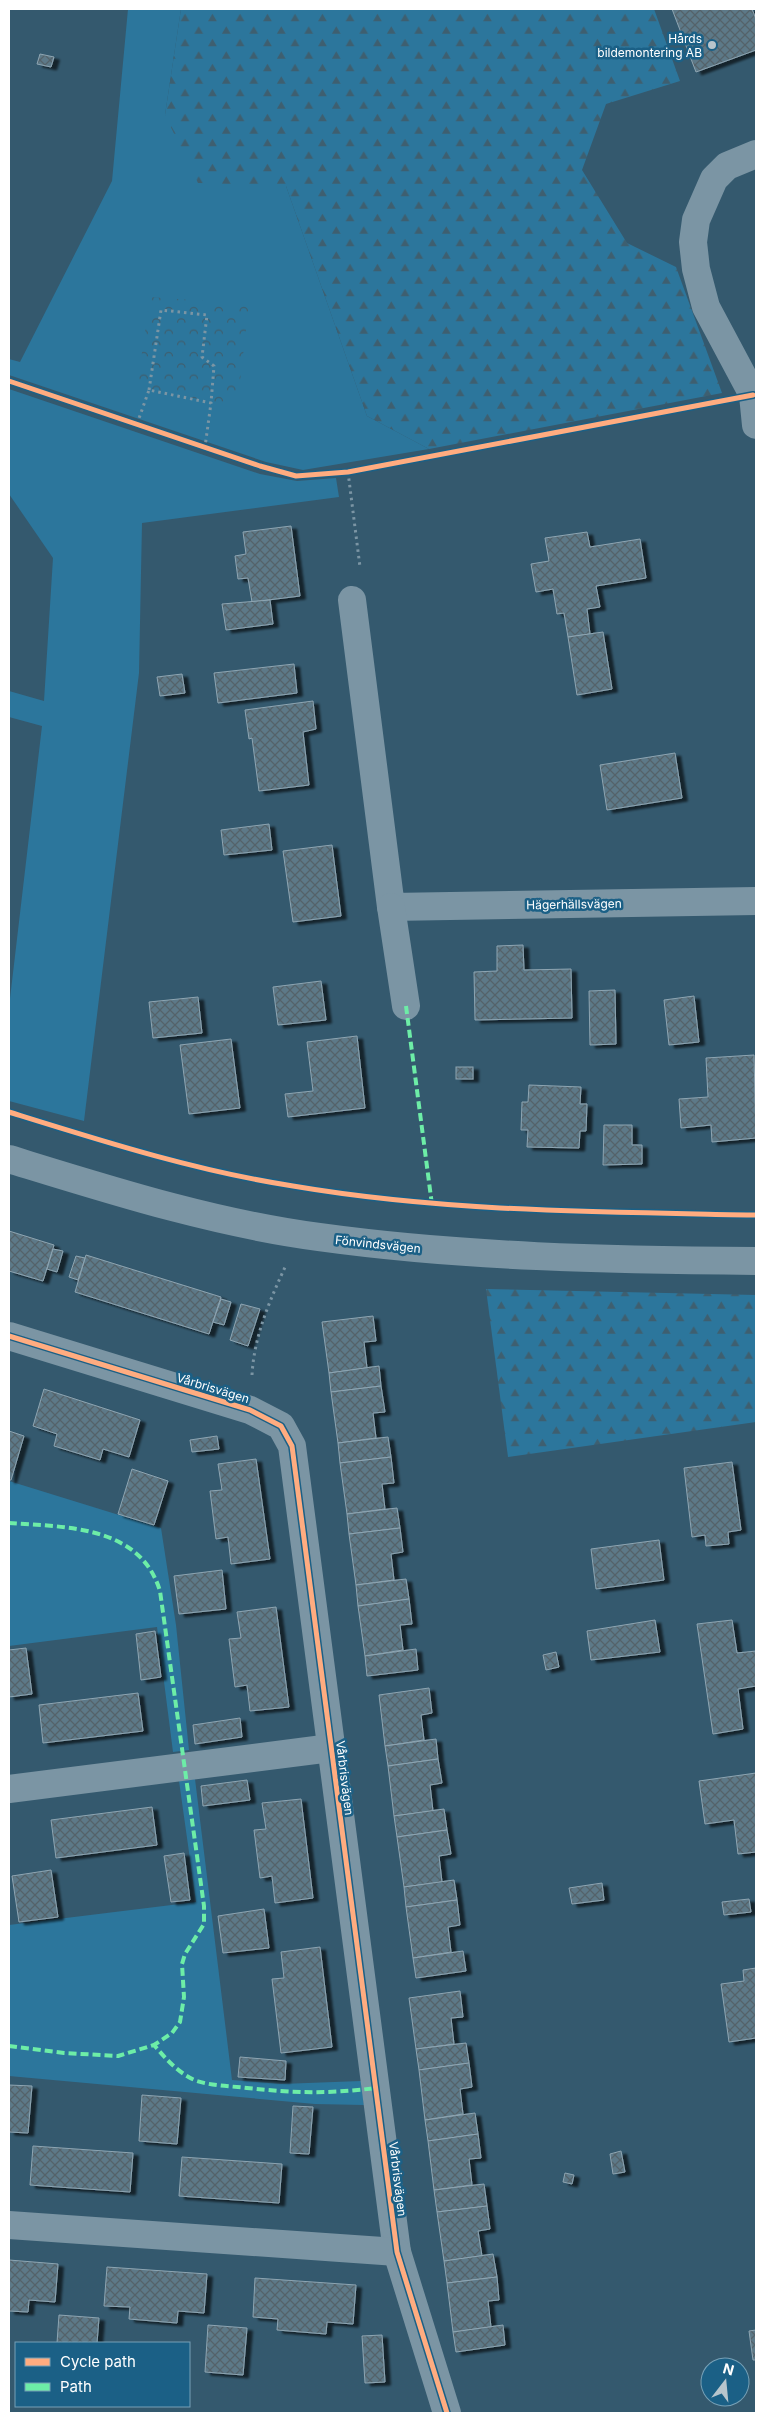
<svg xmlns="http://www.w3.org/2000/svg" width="765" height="2422" font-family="Inter,sans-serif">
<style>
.grass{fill:#2c769c}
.forest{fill:url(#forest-firs)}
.park{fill:url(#park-crowns)}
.building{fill:url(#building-cross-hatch);stroke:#8ea5b2;filter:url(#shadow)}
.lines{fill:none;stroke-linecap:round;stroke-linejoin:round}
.path{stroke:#7b95a4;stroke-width:3;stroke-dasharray:2.5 4;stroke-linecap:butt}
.minor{stroke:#7b95a4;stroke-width:28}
.tertiary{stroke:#7b95a4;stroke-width:28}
.quiet{stroke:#6deda7;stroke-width:4;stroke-dasharray:8 4;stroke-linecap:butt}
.cycleway-casing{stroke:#1b6086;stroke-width:8}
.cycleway{stroke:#ffac80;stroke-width:5}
.poi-dot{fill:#b8c5cc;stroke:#1b6086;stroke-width:2}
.labels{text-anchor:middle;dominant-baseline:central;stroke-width:5;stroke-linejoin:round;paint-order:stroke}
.poi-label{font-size:12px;fill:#fff;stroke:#1b6086;text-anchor:end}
.street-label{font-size:12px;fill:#fff;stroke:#1b6086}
</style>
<defs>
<pattern id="forest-firs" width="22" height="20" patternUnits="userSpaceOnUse" patternTransform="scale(1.25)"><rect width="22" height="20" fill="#2c769c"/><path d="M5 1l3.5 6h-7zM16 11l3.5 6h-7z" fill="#3e5f70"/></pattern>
<pattern id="park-crowns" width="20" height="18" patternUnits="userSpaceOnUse" patternTransform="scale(1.25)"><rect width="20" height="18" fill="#2c769c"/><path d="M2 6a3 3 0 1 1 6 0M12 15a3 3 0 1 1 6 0" fill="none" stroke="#3e5f70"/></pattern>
<pattern id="building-cross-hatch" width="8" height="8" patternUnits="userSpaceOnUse" patternTransform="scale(1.25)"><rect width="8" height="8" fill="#5d7988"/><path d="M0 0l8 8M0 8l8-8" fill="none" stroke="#54626a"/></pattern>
<filter id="shadow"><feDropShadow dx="5.5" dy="3" stdDeviation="1" flood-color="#0009"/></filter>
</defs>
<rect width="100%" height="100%" fill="#34596e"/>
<g class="grass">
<polygon points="128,9 181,9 165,115 286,186 367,416 429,449 303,470 266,462 9,375 9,359 20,362 112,181"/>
<polygon points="9,389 260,474 297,481 336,478 339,497 142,523 139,673 84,1121 9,1101 9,1007 42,726 9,717 9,691 44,701 53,558 9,494"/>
<polygon points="9,1481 161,1528 176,1625 189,1750 173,1752 157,1627 9,1646"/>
<polygon points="195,1779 232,2080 281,2084 361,2081 364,2105 315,2104 9,2076 9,1925 196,1902 179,1781"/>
</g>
<g class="forest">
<polygon points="181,9 654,9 680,81 606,104 582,170 627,243 676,267 722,393 429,449 367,416 286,186 198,183 165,115"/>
<polygon points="486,1289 756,1295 756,1422 508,1457"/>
</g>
<polygon class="park" points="150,297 249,304 237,407 137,387"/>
<g class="building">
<polygon points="672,9 752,9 756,19 756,50 696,72"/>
<polygon points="40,54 54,57 51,67 37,64"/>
<polygon points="291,526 300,596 252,602 248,578 238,579 235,556 246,554 243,532"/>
<polygon points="587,532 590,547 640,539 646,578 596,586 600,607 587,609 590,634 568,637 564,613 557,614 553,589 536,592 531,564 549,561 545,538"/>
<polygon points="270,600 273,624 226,630 222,604"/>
<polygon points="603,632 612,689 577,695 568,637"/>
<polygon points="294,664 297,693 218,703 214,673"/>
<polygon points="182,674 185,693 160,696 157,677"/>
<polygon points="313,701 316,729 303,732 309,785 259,791 252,738 249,739 245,710"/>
<polygon points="675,753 682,798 607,810 600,765"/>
<polygon points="269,824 272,850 224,855 221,830"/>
<polygon points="332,845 341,916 293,922 283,851"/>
<polygon points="523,945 524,970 571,969 572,1018 475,1020 474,972 497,971 497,946"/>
<polygon points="321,981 326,1020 278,1025 273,987"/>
<polygon points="615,990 616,1044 590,1045 589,991"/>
<polygon points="694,996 699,1042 669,1045 664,1000"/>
<polygon points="198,997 202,1033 153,1038 149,1002"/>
<polygon points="357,1036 365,1108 288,1117 285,1094 313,1091 307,1042"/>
<polygon points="231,1039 240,1108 189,1114 180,1045"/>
<polygon points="754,1055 756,1138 712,1142 711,1125 681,1128 679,1099 708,1097 706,1058"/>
<rect x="456" y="1067" width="17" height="12"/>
<polygon points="529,1085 581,1087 580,1104 587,1104 586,1131 580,1131 579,1148 527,1147 528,1130 521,1130 522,1102 528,1102"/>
<polygon points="604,1125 632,1125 632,1145 642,1145 642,1164 603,1165"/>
<polygon points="9,1231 54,1245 43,1281 9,1271"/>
<polygon points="53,1249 63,1251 57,1272 47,1269"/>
<polygon points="86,1255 221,1297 209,1334 75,1292"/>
<polygon points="76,1256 85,1258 78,1280 69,1277"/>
<polygon points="221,1299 231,1302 224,1325 213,1322"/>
<polygon points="241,1304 260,1309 248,1346 230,1340"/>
<polygon points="373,1316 376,1341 364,1342 367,1368 329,1373 322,1322"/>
<polygon points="379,1366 381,1386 331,1392 329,1373"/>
<polygon points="381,1386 385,1412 373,1413 376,1438 338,1443 331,1392"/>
<polygon points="44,1389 140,1420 129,1457 103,1449 100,1460 54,1446 57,1434 33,1426"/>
<polygon points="9,1431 24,1436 11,1480 9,1480"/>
<polygon points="217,1436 219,1449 192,1452 190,1440"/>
<polygon points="388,1437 391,1457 340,1463 338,1443"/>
<polygon points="391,1457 394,1483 382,1484 385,1509 347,1514 340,1463"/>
<polygon points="256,1459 270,1559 231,1564 228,1537 216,1539 210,1491 222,1490 218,1464"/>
<polygon points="732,1462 741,1530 728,1532 729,1544 706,1546 705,1535 692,1537 684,1468"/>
<polygon points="132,1469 168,1481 154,1525 118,1514"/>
<polygon points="397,1508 400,1528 349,1534 347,1514"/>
<polygon points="400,1528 403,1552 391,1554 394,1580 356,1585 349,1534"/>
<polygon points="659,1540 664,1580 596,1589 591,1549"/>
<polygon points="222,1570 226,1609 179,1614 174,1576"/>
<polygon points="406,1579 409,1599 358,1606 356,1585"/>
<polygon points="409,1599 412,1624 400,1625 403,1650 365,1656 358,1606"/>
<polygon points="276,1607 289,1707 250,1711 247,1685 235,1687 229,1639 241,1638 237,1612"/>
<polygon points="655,1620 660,1652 591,1660 587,1631"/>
<polygon points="732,1620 737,1653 756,1651 756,1686 738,1689 743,1729 713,1734 697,1624"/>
<polygon points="155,1631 161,1677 141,1680 136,1634"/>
<polygon points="26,1648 32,1694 9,1697 9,1650"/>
<polygon points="416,1649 418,1670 367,1676 365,1656"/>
<polygon points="556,1652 559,1667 546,1670 543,1655"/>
<polygon points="429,1688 432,1713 421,1715 424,1740 385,1746 379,1695"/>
<polygon points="138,1693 143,1731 43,1743 39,1705"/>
<polygon points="240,1718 242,1737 195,1744 193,1725"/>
<polygon points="436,1739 438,1759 388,1766 385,1746"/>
<polygon points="438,1759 442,1783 430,1785 433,1811 394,1816 388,1766"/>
<polygon points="756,1773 756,1852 738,1854 734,1820 705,1824 699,1781"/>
<polygon points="247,1780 250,1800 203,1806 201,1786"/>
<polygon points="301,1799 313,1898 275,1903 272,1876 260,1878 254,1830 266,1829 262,1803"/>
<polygon points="152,1807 157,1845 56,1858 51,1820"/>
<polygon points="444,1809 447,1830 397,1837 394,1816"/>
<polygon points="447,1830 451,1854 439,1856 442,1882 404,1887 397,1837"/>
<polygon points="184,1853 190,1900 171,1902 164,1856"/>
<polygon points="51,1870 58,1917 19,1922 12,1876"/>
<polygon points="454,1880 457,1900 406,1907 404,1887"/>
<polygon points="602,1883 604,1900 572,1904 569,1888"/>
<polygon points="749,1899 751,1912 724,1915 722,1902"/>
<polygon points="457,1900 460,1925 448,1927 451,1952 413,1958 406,1907"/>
<polygon points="264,1909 269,1948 223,1953 218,1916"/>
<polygon points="320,1947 332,2047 281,2053 272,1979 284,1978 281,1952"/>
<polygon points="463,1951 466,1971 416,1978 413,1958"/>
<polygon points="756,1968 756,2038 729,2042 721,1984 744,1981 743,1970"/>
<polygon points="460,1991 463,2017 451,2018 454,2044 416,2049 409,1998"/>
<polygon points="466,2043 469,2063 419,2070 416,2049"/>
<polygon points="240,2057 286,2061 285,2080 238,2077"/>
<polygon points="469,2063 472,2087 460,2089 463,2114 425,2120 419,2070"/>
<polygon points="9,2085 32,2086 28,2133 9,2132"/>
<polygon points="142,2095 181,2098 177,2144 139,2141"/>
<polygon points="293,2106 313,2107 309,2154 290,2153"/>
<polygon points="475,2113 478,2134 428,2141 425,2120"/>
<polygon points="478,2134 481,2158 469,2159 472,2185 434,2190 428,2141"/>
<polygon points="33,2146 133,2153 130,2192 30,2185"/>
<polygon points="621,2151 625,2172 613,2174 610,2154"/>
<polygon points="182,2157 282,2164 279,2203 179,2196"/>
<polygon points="565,2173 574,2175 572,2184 563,2182"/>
<polygon points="484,2184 487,2206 437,2212 434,2190"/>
<polygon points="487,2206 490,2229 478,2231 482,2256 444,2261 437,2212"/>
<polygon points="493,2254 497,2277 447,2283 444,2261"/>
<polygon points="9,2260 58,2264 55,2302 29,2300 28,2312 9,2311"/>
<polygon points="107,2267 207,2274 204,2313 178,2311 177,2323 129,2319 130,2307 104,2306"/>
<polygon points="497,2277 499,2300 488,2301 491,2327 453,2332 447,2283"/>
<polygon points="255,2278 356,2285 353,2324 327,2322 326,2334 277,2330 278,2319 253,2317"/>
<polygon points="59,2315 99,2318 97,2343 57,2343"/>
<polygon points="208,2325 247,2328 243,2375 205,2372"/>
<polygon points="503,2325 505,2345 456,2352 453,2332"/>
<polygon points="756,2330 756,2360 753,2360 749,2331"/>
<polygon points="382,2335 385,2382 365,2383 362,2336"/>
</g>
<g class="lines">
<g class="path">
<polyline points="149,390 161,310 207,315 202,357 214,366 211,403"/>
<polyline points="137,424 149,390 211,403 205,447"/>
<polyline points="348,472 360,567"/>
<path d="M252 1375C254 1336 270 1300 286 1265"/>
</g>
<g class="minor">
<polyline points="756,154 727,166 714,179 696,220 693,242 696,269 706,307 753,395 756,425"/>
<polyline points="352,600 391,907 756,901"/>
<polyline points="391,907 406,1006"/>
<polyline points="9,1336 250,1410 281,1426 292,1446 397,2252 447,2413"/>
<polyline points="9,1789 331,1748"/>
<polyline points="9,2225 397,2252"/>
</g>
<path class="tertiary" d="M9 1159C110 1190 213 1223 319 1237 464 1257 610 1260 756 1261"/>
<g class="quiet">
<polyline points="406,1006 432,1205"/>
<path d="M9 1523C65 1527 140 1525 160 1591L204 1906V1924L185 1954 182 1964 184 1997 180 2022 172 2033 154 2045"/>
<path d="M9 2046 64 2053 118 2056 154 2045C166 2059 179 2074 197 2081 213 2086 230 2086 247 2088 294 2093 329 2094 376 2088"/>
</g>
<g class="cycleway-casing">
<g id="cycleway">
<polyline points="9,381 260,466 296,476 348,472 753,395"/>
<path d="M9 1112C102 1141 196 1171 293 1186 446 1212 601 1212 756 1215"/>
<polyline points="9,1336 250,1410 281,1426 292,1446 397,2252 447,2413"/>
</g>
</g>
<use href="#cycleway" class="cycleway"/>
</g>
<circle class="poi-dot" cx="712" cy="45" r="5"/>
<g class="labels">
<g class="poi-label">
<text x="702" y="38">Hårds<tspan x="702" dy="14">bildemontering AB</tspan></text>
</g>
<g class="street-label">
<text transform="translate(574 904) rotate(-1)">Hägerhällsvägen</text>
<text transform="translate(378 1244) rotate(6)">Fönvindsvägen</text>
<text transform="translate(213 1388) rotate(17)">Vårbrisvägen</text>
<text transform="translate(345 1778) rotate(83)">Vårbrisvägen</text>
<text transform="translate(398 2179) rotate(83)">Vårbrisvägen</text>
</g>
</g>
<rect width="765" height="2422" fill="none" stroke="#ffffff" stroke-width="20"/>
<rect x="15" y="2342" width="175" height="65" fill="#1b6086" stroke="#76a0b6"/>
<rect x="25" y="2358" width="25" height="8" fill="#ffac80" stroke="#76a0b6"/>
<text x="60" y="2367" font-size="15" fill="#ffffff">Cycle path</text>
<rect x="25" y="2383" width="25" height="8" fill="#6deda7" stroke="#76a0b6"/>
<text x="60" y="2392" font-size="15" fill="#ffffff">Path</text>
<g transform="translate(725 2382) rotate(16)"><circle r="24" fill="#1b6086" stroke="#76a0b6"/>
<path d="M0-4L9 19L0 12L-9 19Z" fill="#b8c5cc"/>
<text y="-8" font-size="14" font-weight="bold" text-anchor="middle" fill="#ffffff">N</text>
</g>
</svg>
